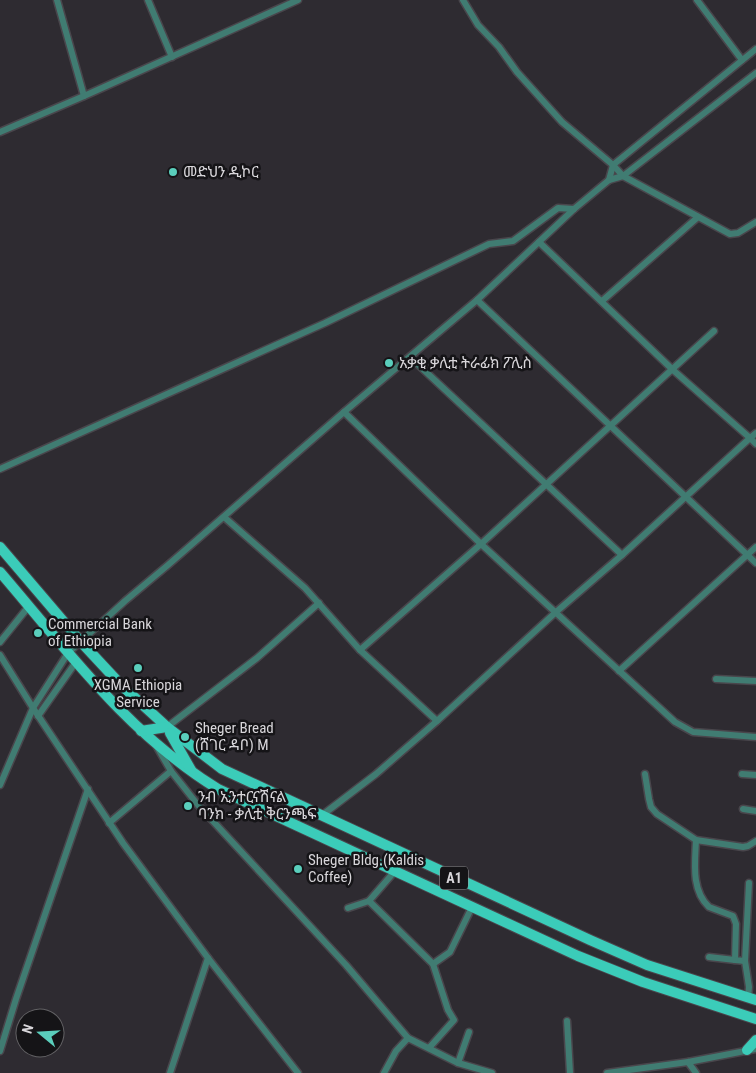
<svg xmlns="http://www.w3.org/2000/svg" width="756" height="1073" font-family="'Roboto Condensed','Noto Sans Ethiopic',sans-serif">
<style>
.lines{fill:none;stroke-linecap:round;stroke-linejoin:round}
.minor-casing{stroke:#49464c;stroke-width:9}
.primary-casing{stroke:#49464c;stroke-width:12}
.minor{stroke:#407c72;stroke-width:6}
.primary{stroke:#3bccb9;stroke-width:10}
.poi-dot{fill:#5acebc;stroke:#151417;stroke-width:2}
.labels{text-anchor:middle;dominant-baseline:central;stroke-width:5;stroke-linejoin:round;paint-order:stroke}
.shield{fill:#151417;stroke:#9e9ca0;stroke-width:1}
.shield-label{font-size:14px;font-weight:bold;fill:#d8d6da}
.poi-label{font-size:15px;fill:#d8d6da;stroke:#151417;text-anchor:start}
</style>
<rect width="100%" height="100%" fill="#2e2b31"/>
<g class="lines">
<g class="minor-casing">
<g id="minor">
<polyline points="57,0 84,96"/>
<polyline points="148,0 172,57"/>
<polyline points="463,0 478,25 499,47 517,72 562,122 613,165 623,176 730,234 738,233 756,222"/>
<polyline points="697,0 742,60"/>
<polyline points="0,132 84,96 298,0"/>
<polyline points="609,180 613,165 756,49"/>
<polyline points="477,300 756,563"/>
<polyline points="602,301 698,217"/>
<polyline points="410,357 622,555"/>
<polyline points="344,412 481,544 675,722 693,732 756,737"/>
<polyline points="756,433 750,438 756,444"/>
<polyline points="0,469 325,323 489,244 513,241 558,208 574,209"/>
<polyline points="224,517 305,588 360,650 437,721"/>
<polyline points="0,642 29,606"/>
<polyline points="360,650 481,544 714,331"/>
<polyline points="0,655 33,708 123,843 208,958 298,1073"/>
<polyline points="619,671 756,547"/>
<polyline points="716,679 756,681"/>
<polyline points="38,716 76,662"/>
<polyline points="167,727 257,658 319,603"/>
<polyline points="157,747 171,771 198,805 346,965 408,1038 458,1063 492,1073"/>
<polyline points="645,774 649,799 651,807 657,814 696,840 743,847 748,846 756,841"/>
<polyline points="742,774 756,775"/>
<polyline points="0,785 33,708 68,653 125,601 168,565 344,412 477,300 574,209 609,180 623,176 756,73"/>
<polyline points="743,809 756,811"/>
<polyline points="321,816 376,774 437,721 556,612 622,555 750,438 673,370 539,242"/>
<polyline points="109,823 171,771"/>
<path d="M696 840C695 863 691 890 709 907L733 916 736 924 735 960 745 961"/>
<polyline points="395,871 369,901 433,964 448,1010 454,1020 429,1048"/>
<polyline points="348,908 369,901"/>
<polyline points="709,957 735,960"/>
<polyline points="433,964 450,952 472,907"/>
<polyline points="748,998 749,987 745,961 749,883"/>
<polyline points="567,1021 570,1073"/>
<polyline points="0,1051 16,999 88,789"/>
<polyline points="688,1062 696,1073"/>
<polyline points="458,1063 469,1032"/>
<polyline points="170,1073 208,958"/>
<polyline points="384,1073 396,1051 408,1038"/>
<polyline points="607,1073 688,1062 756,1049"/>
</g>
</g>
<g class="primary-casing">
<g id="primary">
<polyline points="0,547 81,642 122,686 167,727 222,769 590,940 647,965 756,1000"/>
<path d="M0 572C67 650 128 734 218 789L578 956 643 982 756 1019"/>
<polyline points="141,731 167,727"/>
<polyline points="170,733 191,770"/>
<polyline points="747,1050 756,1040"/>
</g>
</g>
<use href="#minor" class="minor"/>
<use href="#primary" class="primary"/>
</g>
<g class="poi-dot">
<circle cx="173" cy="172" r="5"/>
<circle cx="389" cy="363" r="5"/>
<circle cx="38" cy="633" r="5"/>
<circle cx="138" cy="668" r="5"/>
<circle cx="185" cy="737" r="5"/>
<circle cx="188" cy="806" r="5"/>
<circle cx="298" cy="869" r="5"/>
</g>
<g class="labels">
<rect class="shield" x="440" y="866.5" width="28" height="23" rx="4"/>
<g class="shield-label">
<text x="454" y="878">A1</text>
</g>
<g class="poi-label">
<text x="183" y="172">መድህን ዲኮር</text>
<text x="399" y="363">አቃቂ ቃሊቲ ትራፊክ ፖሊስ</text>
<text x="48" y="624">Commercial Bank<tspan x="48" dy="17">of Ethiopia</tspan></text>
<text x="138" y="685" text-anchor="middle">XGMA Ethiopia<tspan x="138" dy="17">Service</tspan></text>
<text x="195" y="728">Sheger Bread<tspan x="195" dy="17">(ሸገር ዳቦ) M</tspan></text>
<text x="198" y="797">ንብ ኢንተርናሽናል<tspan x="198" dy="17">ባንክ - ቃሊቲ ቅርንጫፍ</tspan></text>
<text x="308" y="860">Sheger Bldg.(Kaldis<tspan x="308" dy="17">Coffee)</tspan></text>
</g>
</g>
<g transform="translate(40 1033) rotate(288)"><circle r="24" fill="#151417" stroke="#636265"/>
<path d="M0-4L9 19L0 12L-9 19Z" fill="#5acebc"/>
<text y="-8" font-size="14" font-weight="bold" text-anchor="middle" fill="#d8d6da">N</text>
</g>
</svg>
